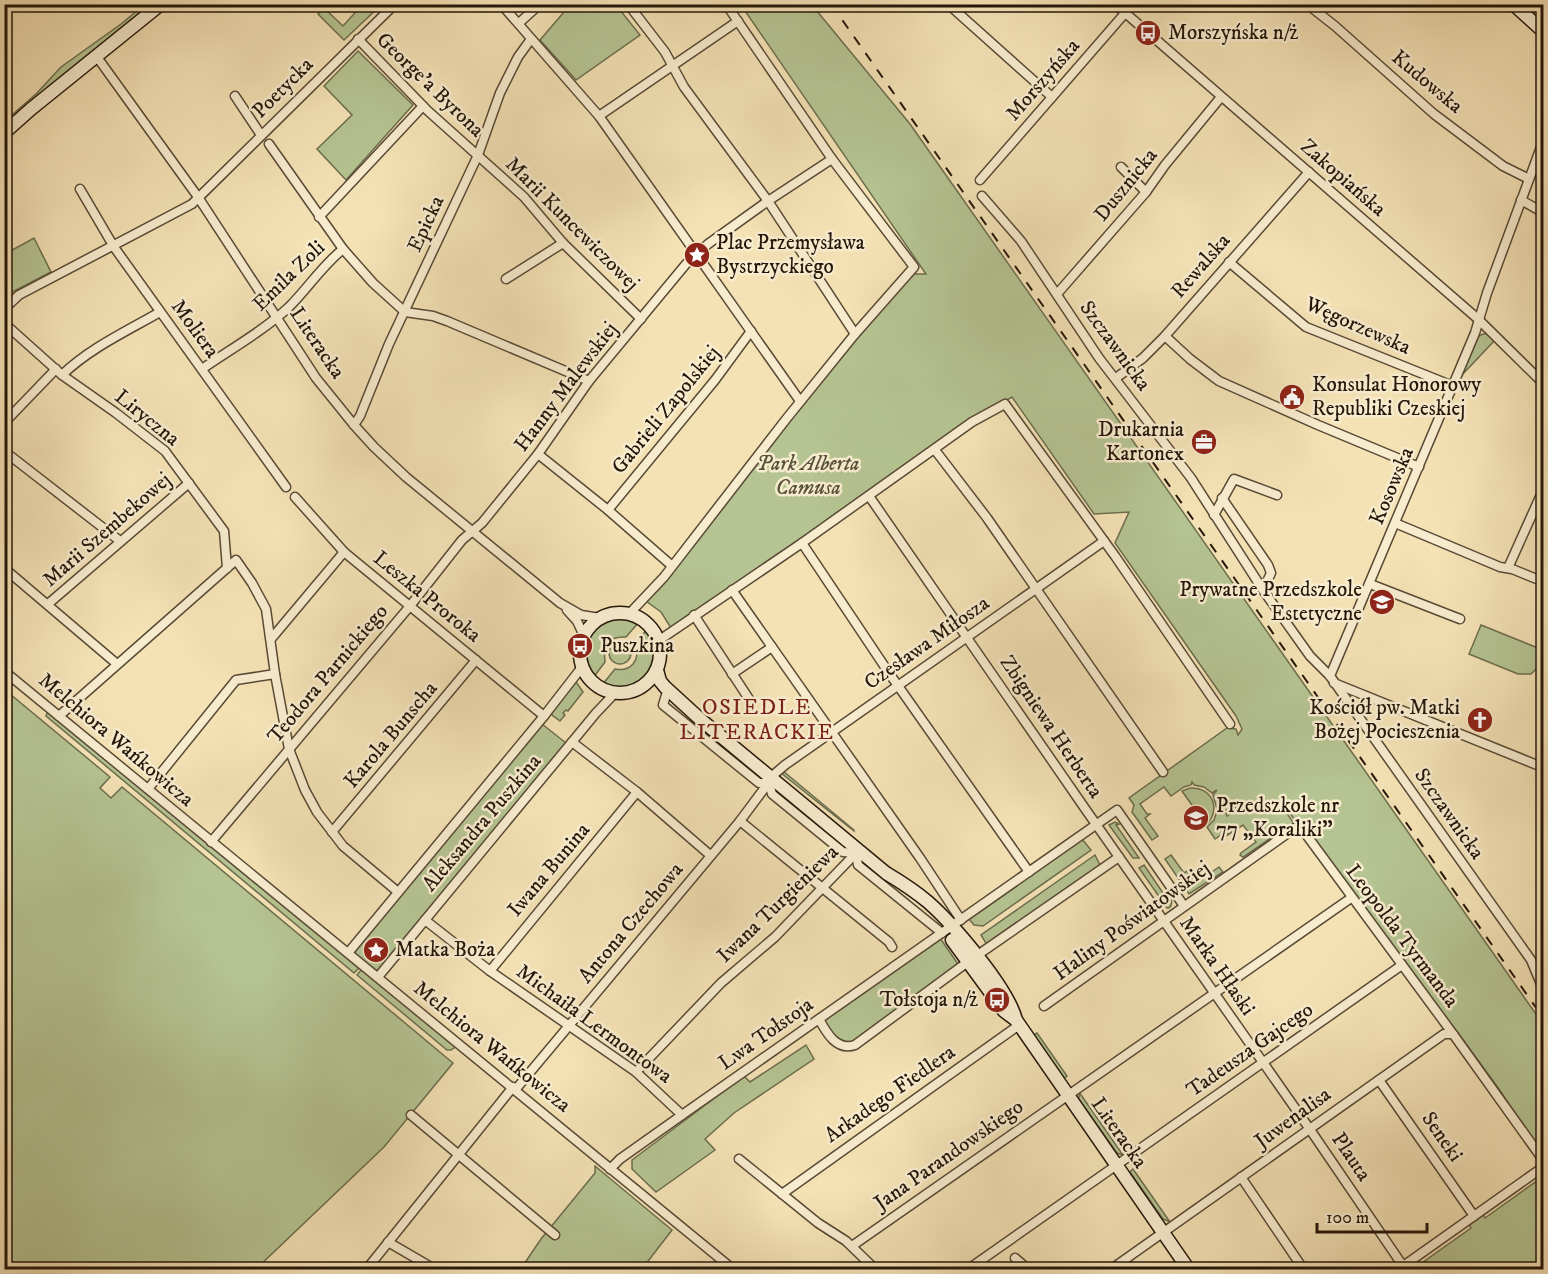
<svg xmlns="http://www.w3.org/2000/svg" width="1548" height="1274" font-family="'IM FELL DW Pica',serif">
<style>
.green{fill:#b5c492;stroke:#6c6d4e;stroke-width:1.5}
.lines{fill:none;stroke-linecap:round;stroke-linejoin:round}
.street-casing{stroke:#584935;stroke-width:11}
.secondary-casing{stroke:#24160a;stroke-width:15}
.street{stroke:#f8eccf;stroke-width:8}
.secondary{stroke:#f8eccf;stroke-width:12}
.rail{stroke:#24160a;stroke-width:2;stroke-dasharray:10 10;stroke-linecap:butt}
.labels{text-anchor:middle;dominant-baseline:central;stroke-width:5;stroke-linejoin:round;paint-order:stroke}
.poi-label{font-size:21px;fill:#24160a;stroke:#f8eccf;text-anchor:start}
.street-label{font-size:21px;fill:#24160a;stroke:#f8eccf}
.park-label{font-size:21px;font-style:italic;fill:#57533a;stroke:#f8eccf}
.neighbourhood-label{font-size:22px;letter-spacing:1.5px;fill:#7a1f14;stroke:#f8eccf}
</style>
<rect width="100%" height="100%" fill="#f4e2b5"/>
<filter id="stains"><feTurbulence type="fractalNoise" baseFrequency=".00333" numOctaves="4"/><feColorMatrix values="0 0 0 0 .2 0 0 0 0 .09 0 0 0 0 .02 0 0 0 .5 -.17"/></filter>
<radialGradient id="worn" r=".72"><stop offset=".6" stop-color="#630" stop-opacity="0"/><stop offset="1" stop-color="#630" stop-opacity=".3"/></radialGradient>
<g class="green">
<polygon points="144,5 156,5 5,128 5,121 37,93 61,67 121,24"/>
<polygon points="362,5 381,5 344,40 318,14 324,8 343,26"/>
<polygon points="570,5 616,5 640,35 576,80 540,40"/>
<polygon points="741,5 812,5 910,124 1543,1024 1543,1157 1501,1092 1464,1041 1285,807 1284,809 1293,822 1291,826 1290,825 1243,857 1240,855 1241,853 1256,842 1243,825 1226,836 1228,833 1225,830 1224,833 1215,839 1207,827 1214,820 1217,811 1226,813 1227,816 1237,809 1235,807 1229,811 1224,810 1224,807 1223,810 1217,809 1213,795 1217,790 1212,793 1204,787 1194,785 1192,782 1191,785 1184,787 1171,796 1164,787 1140,804 1147,814 1150,814 1145,818 1158,836 1152,840 1132,812 1134,805 1129,798 1227,728 1236,729 1238,735 1242,729 1236,716 1115,543 1129,512 1094,514 1012,397 955,430 874,487 874,488 671,628 661,612 646,601 859,335 913,274 926,274"/>
<polygon points="358,51 413,105 346,180 317,149 352,115 324,86"/>
<polygon points="34,238 51,272 12,292 5,299 5,254"/>
<polygon points="1483,334 1489,334 1495,340 1461,376 1477,337"/>
<path d="M615 617H625L639 622 626 637C608 636 603 646 605 662L593 678C576 654 586 624 615 617Z"/>
<polygon points="1481,625 1543,650 1537,668 1531,674 1518,674 1469,654"/>
<path d="M647 629C674 662 640 701 602 685L615 669C631 672 641 660 635 645Z"/>
<circle cx="620" cy="653" r="11"/>
<polygon points="576,682 583,692 568,711 566,710 563,713 565,715 560,721 552,715 552,712"/>
<polygon points="4,689 110,777 100,788 111,798 122,787 453,1063 384,1147 256,1269 5,1269"/>
<polygon points="48,711 360,967 354,973 46,716"/>
<polygon points="542,724 566,743 378,970 372,970 355,954 356,950"/>
<polygon points="783,771 854,830 854,831 781,773"/>
<path d="M1190 788C1212 786 1222 810 1206 825L1182 791Z"/>
<polygon points="1115,822 1119,824 1116,825 1139,858 1133,858 1109,825"/>
<polygon points="1082,839 1091,850 983,926 974,925 969,919"/>
<polygon points="1095,855 1100,865 987,945 981,935"/>
<polygon points="1171,855 1184,873 1189,870 1188,873 1196,883 1219,867 1223,872 1189,894 1165,859"/>
<path d="M1144 865 1165 896 1169 895C1172 899 1173 905 1169 908H1167L1139 868Z"/>
<polygon points="940,938 958,964 951,971 852,1044 838,1040 824,1024 825,1019"/>
<polygon points="362,969 457,1046 451,1050 447,1050 357,975"/>
<polygon points="1037,1033 1067,1076 1063,1079 1032,1036"/>
<polygon points="806,1045 814,1059 734,1113 705,1139 715,1150 656,1192 632,1169 632,1160 744,1076 750,1082"/>
<polygon points="1079,1092 1123,1155 1117,1153 1079,1099"/>
<polygon points="595,1166 672,1230 642,1269 520,1270 541,1239 595,1173"/>
<polygon points="1133,1169 1170,1222 1163,1219 1130,1172"/>
<polygon points="1543,1170 1543,1269 1412,1270 1471,1228 1469,1224 1483,1214 1485,1218 1538,1180 1536,1176"/>
</g>
<g class="lines">
<g class="street-casing">
<g id="street">
<polyline points="501,4 599,116 800,401"/>
<polyline points="628,4 665,52 684,87 768,201 855,334"/>
<polyline points="948,4 1052,97"/>
<polyline points="1115,4 1478,319 1544,384"/>
<polyline points="1307,4 1335,26 1434,114 1503,166 1529,179"/>
<polyline points="519,23 540,4"/>
<polyline points="358,39 428,111 524,197 563,243 641,319"/>
<polyline points="97,57 198,197 316,378 354,425 374,447 406,477 560,603 581,615 600,618"/>
<polyline points="235,96 261,135"/>
<polyline points="599,116 738,21"/>
<polyline points="269,144 343,249 373,283 405,312 433,316 447,321 589,381"/>
<polyline points="1121,167 1146,192"/>
<polyline points="980,180 1133,4"/>
<polyline points="80,189 114,247 286,487"/>
<polyline points="982,196 1021,241 1099,358 1191,478 1263,590 1310,656 1330,676 1531,960 1544,991"/>
<polyline points="1521,200 1544,213"/>
<polyline points="319,217 423,106"/>
<polyline points="1229,262 1306,327 1453,386"/>
<polyline points="506,279 563,243"/>
<polyline points="1057,294 1146,192 1165,165 1221,97"/>
<polyline points="4,309 19,295 192,204 395,4"/>
<polyline points="4,323 62,375 116,413 165,451 224,531 227,568"/>
<polyline points="1165,336 1190,359 1219,381 1318,425 1419,467"/>
<path d="M202 369C231 349 263 331 289 307 308 288 322 266 343 249"/>
<path d="M62 375C90 348 127 331 160 312"/>
<polyline points="1116,378 1143,358 1165,336 1309,172"/>
<polyline points="4,423 56,369"/>
<polyline points="354,425 360,416 389,344 478,155 500,93 518,57 531,39"/>
<polyline points="935,450 987,518 1163,772"/>
<polyline points="4,451 120,541"/>
<polyline points="538,454 608,510 671,565"/>
<polyline points="869,496 1086,810 1309,1128 1403,1266"/>
<polyline points="295,497 344,552 544,716"/>
<polyline points="1222,498 1268,565 1271,573 1263,590"/>
<polyline points="608,510 715,380 751,331"/>
<polyline points="1214,515 1234,479 1277,495"/>
<polyline points="1395,523 1500,567 1512,569 1544,582"/>
<polyline points="802,543 889,673 1029,872"/>
<polyline points="4,568 117,664"/>
<polyline points="1508,568 1544,488"/>
<polyline points="1370,584 1460,619"/>
<polyline points="732,590 920,858 961,920"/>
<polyline points="48,604 189,483"/>
<polyline points="567,610 577,621 584,636"/>
<polyline points="629,614 664,577 787,418 855,334 914,267 832,159 726,4"/>
<polyline points="694,615 749,699"/>
<polyline points="271,639 344,552"/>
<polyline points="658,641 802,543 972,422 1005,404 1115,556 1230,724"/>
<polyline points="4,671 734,1270"/>
<polyline points="732,674 772,647"/>
<polyline points="1330,676 1475,333 1487,293 1544,139"/>
<polyline points="1334,683 1542,767"/>
<polyline points="666,695 663,705 759,783 769,783 772,794 843,852 856,853 858,865 942,933"/>
<polyline points="59,716 236,560 252,583 266,609 275,674 289,749 305,790 317,812 343,846 398,892"/>
<polyline points="572,742 637,792 710,855"/>
<polyline points="771,777 785,765 1104,541"/>
<polyline points="148,789 236,680 275,674"/>
<polyline points="740,821 889,942 892,947"/>
<polyline points="332,832 476,660"/>
<polyline points="211,842 410,606 462,540 482,523 538,454 589,381 686,264 708,244 768,201 832,159"/>
<polyline points="425,920 490,971 636,1072 682,1115"/>
<polyline points="348,953 544,716 582,667"/>
<polyline points="490,971 637,792"/>
<polyline points="378,977 596,713 615,693"/>
<polyline points="1044,1006 1295,828 1302,829 1453,1034"/>
<path d="M819 1019C827 1034 837 1051 855 1045L969 961 1119 857"/>
<polyline points="636,1072 721,983 775,937 857,852"/>
<polyline points="1379,1080 1474,1216"/>
<polyline points="516,1089 740,821 772,778"/>
<polyline points="411,1115 555,1235"/>
<polyline points="739,1159 818,1223 846,1241 876,1270"/>
<polyline points="610,1169 620,1159 682,1115 1117,810 1184,906"/>
<polyline points="1241,1177 1304,1270"/>
<polyline points="782,1194 1019,1025"/>
<polyline points="388,1242 436,1270"/>
<polyline points="852,1246 1351,898"/>
<polyline points="1015,1258 1029,1270"/>
<polyline points="366,1270 513,1087"/>
<polyline points="967,1270 1402,965"/>
<polyline points="1110,1270 1444,1034 1453,1034 1541,1157 1542,1165 1539,1170 1399,1269"/>
</g>
</g>
<g class="secondary-casing">
<g id="secondary">
<polyline points="1513,4 1544,32"/>
<polyline points="4,133 31,109 161,4"/>
<circle cx="620" cy="653" r="40"/>
<path d="M657 670 660 681 665 687 700 719 886 873C901 882 915 891 928 902 954 925 1008 988 1016 1020"/>
<polyline points="952,940 1004,1011 1016,1020 1189,1270"/>
</g>
</g>
<use href="#street" class="street"/>
<use href="#secondary" class="secondary"/>
<polyline class="rail" points="831,4 1544,1019"/>
</g>
<defs>
<g id="bus-disc" transform="scale(1.35)"><circle r="9.5" fill="#8f2418" stroke="#f8eccf"/><path d="M-5-6H5V4H4V6H2V4H-2V6H-4V4H-5ZM-3.5-4V0h7V-4ZM-3.5 1.2v1.5H-2V1.2ZM2 1.2v1.5H3.5V1.2Z" fill="#fff"/></g>
<g id="sight-disc" transform="scale(1.35)"><circle r="9.5" fill="#8f2418" stroke="#f8eccf"/><path d="M0-6L1.8-2.2L6-1.7L2.9 1.2L3.7 5.4L0 3.3L-3.7 5.4L-2.9 1.2L-6-1.7L-1.8-2.2Z" fill="#fff"/></g>
<g id="civic-disc" transform="scale(1.35)"><circle r="9.5" fill="#8f2418" stroke="#f8eccf"/><path d="M-.6-6.5H3V-4.5H.6V-3L4-1V1h2V6H-6V1h2V-1L-.6-3ZM-1.2 2.5V6h2.4V2.5Z" fill="#fff"/></g>
<g id="office-disc" transform="scale(1.35)"><circle r="9.5" fill="#8f2418" stroke="#f8eccf"/><path d="M-6-3h4V-5.5h4V-3h4V5H-6ZM-1-4.5V-3h2v-1.5ZM-6 0V1H6V0Z" fill="#fff"/></g>
<g id="school-disc" transform="scale(1.35)"><circle r="9.5" fill="#8f2418" stroke="#f8eccf"/><path d="M0-5L7-2L0 1L-7-2ZM-4 1L0 2.5L4 1V4Q0 6-4 4Z" fill="#fff"/></g>
<g id="church-disc" transform="scale(1.35)"><circle r="9.5" fill="#8f2418" stroke="#f8eccf"/><path d="M-1.2-6h2.4v3.5h3.3v2.4h-3.3V6h-2.4V-.1h-3.3v-2.4h3.3Z" fill="#fff"/></g>
</defs>
<g fill-rule="evenodd">
<use href="#bus-disc" x="1148" y="33"/>
<use href="#sight-disc" x="697" y="255"/>
<use href="#civic-disc" x="1292" y="397"/>
<use href="#office-disc" x="1204" y="442"/>
<use href="#school-disc" x="1382" y="602"/>
<use href="#bus-disc" x="580" y="646"/>
<use href="#church-disc" x="1480" y="720"/>
<use href="#school-disc" x="1196" y="818"/>
<use href="#sight-disc" x="376" y="950"/>
<use href="#bus-disc" x="997" y="1000"/>
</g>
<g class="labels">
<g class="poi-label">
<text x="1168" y="33">Morszyńska n/ż</text>
<text x="716" y="243">Plac Przemysława<tspan x="716" dy="24">Bystrzyckiego</tspan></text>
<text x="1312" y="385">Konsulat Honorowy<tspan x="1312" dy="24">Republiki Czeskiej</tspan></text>
<text x="1184" y="430" text-anchor="end">Drukarnia<tspan x="1184" dy="24">Kartonex</tspan></text>
<text x="1362" y="590" text-anchor="end">Prywatne Przedszkole<tspan x="1362" dy="24">Estetyczne</tspan></text>
<text x="600" y="646">Puszkina</text>
<text x="1460" y="708" text-anchor="end">Kościół pw. Matki<tspan x="1460" dy="24">Bożej Pocieszenia</tspan></text>
<text x="1216" y="806">Przedszkole nr<tspan x="1216" dy="24">77 „Koraliki”</tspan></text>
<text x="395" y="950">Matka Boża</text>
<text x="978" y="1000" text-anchor="end">Tołstoja n/ż</text>
</g>
<g class="street-label">
<text transform="translate(1043 80) rotate(-49)">Morszyńska</text>
<text transform="translate(1427 82) rotate(40)">Kudowska</text>
<text transform="translate(430 85) rotate(44)">George'a Byrona</text>
<text transform="translate(283 88) rotate(-45)">Poetycka</text>
<text transform="translate(1343 178) rotate(41)">Zakopiańska</text>
<text transform="translate(1126 185) rotate(-51)">Dusznicka</text>
<text transform="translate(426 224) rotate(-65)">Epicka</text>
<text transform="translate(572 224) rotate(45)">Marii Kuncewiczowej</text>
<text transform="translate(1201 266) rotate(-49)">Rewalska</text>
<text transform="translate(289 276) rotate(-44)">Emila Zoli</text>
<text transform="translate(1358 326) rotate(24)">Węgorzewska</text>
<text transform="translate(195 329) rotate(54)">Moliera</text>
<text transform="translate(317 343) rotate(56)">Literacka</text>
<text transform="translate(1115 346) rotate(54)">Szczawnicka</text>
<text transform="translate(566 387) rotate(-53)">Hanny Malewskiej</text>
<text transform="translate(666 410) rotate(-51)">Gabrieli Zapolskiej</text>
<text transform="translate(147 418) rotate(39)">Liryczna</text>
<text transform="translate(1392 486) rotate(-67)">Kosowska</text>
<text transform="translate(107 530) rotate(-41)">Marii Szembekowej</text>
<text transform="translate(427 597) rotate(39)">Leszka Proroka</text>
<text transform="translate(927 643) rotate(-35)">Czesława Miłosza</text>
<text transform="translate(328 674) rotate(-50)">Teodora Parnickiego</text>
<text transform="translate(1051 727) rotate(56)">Zbigniewa Herberta</text>
<text transform="translate(391 735) rotate(-50)">Karola Bunscha</text>
<text transform="translate(116 740) rotate(40)">Melchiora Wańkowicza</text>
<text transform="translate(1449 814) rotate(55)">Szczawnicka</text>
<text transform="translate(482 823) rotate(-50)">Aleksandra Puszkina</text>
<text transform="translate(549 870) rotate(-50)">Iwana Bunina</text>
<text transform="translate(778 904) rotate(-44)">Iwana Turgieniewa</text>
<text transform="translate(1132 921) rotate(-36)">Haliny Poświatowskiej</text>
<text transform="translate(631 923) rotate(-50)">Antona Czechowa</text>
<text transform="translate(1402 936) rotate(53)">Leopolda Tyrmanda</text>
<text transform="translate(1217 966) rotate(55)">Marka Hłaski</text>
<text transform="translate(594 1024) rotate(36)">Michaiła Lermontowa</text>
<text transform="translate(766 1034) rotate(-35)">Lwa Tołstoja</text>
<text transform="translate(492 1047) rotate(39)">Melchiora Wańkowicza</text>
<text transform="translate(1250 1050) rotate(-35)">Tadeusza Gajcego</text>
<text transform="translate(890 1094) rotate(-35)">Arkadego Fiedlera</text>
<text transform="translate(1293 1118) rotate(-36)">Juwenalisa</text>
<text transform="translate(1119 1133) rotate(55)">Literacka</text>
<text transform="translate(1442 1137) rotate(55)">Seneki</text>
<text transform="translate(949 1155) rotate(-35)">Jana Parandowskiego</text>
<text transform="translate(1351 1157) rotate(56)">Plauta</text>
</g>
<g class="park-label">
<text x="808" y="464">Park Alberta<tspan x="808" dy="24">Camusa</tspan></text>
</g>
<g class="neighbourhood-label">
<text x="757" y="707">OSIEDLE<tspan x="757" dy="25">LITERACKIE</tspan></text>
</g>
</g>
<rect width="1548" height="1274" fill="none" stroke="#f4e2b5" stroke-width="24"/>
<rect x="6" y="6" width="1536" height="1262" fill="none" stroke="#24160a" stroke-width="3"/>
<rect x="12" y="12" width="1524" height="1250" fill="none" stroke="#24160a" stroke-width="1.5"/>
<path d="M1317 1223v9h110v-9" fill="none" stroke="#24160a" stroke-width="3"/>
<text x="1326" y="1223" font-size="18" fill="#24160a" stroke="#f8eccf" stroke-width="4.5" paint-order="stroke">100 m</text>
<rect width="100%" height="100%" filter="url(#stains)"/>
<rect width="100%" height="100%" fill="url(#worn)"/>
</svg>
